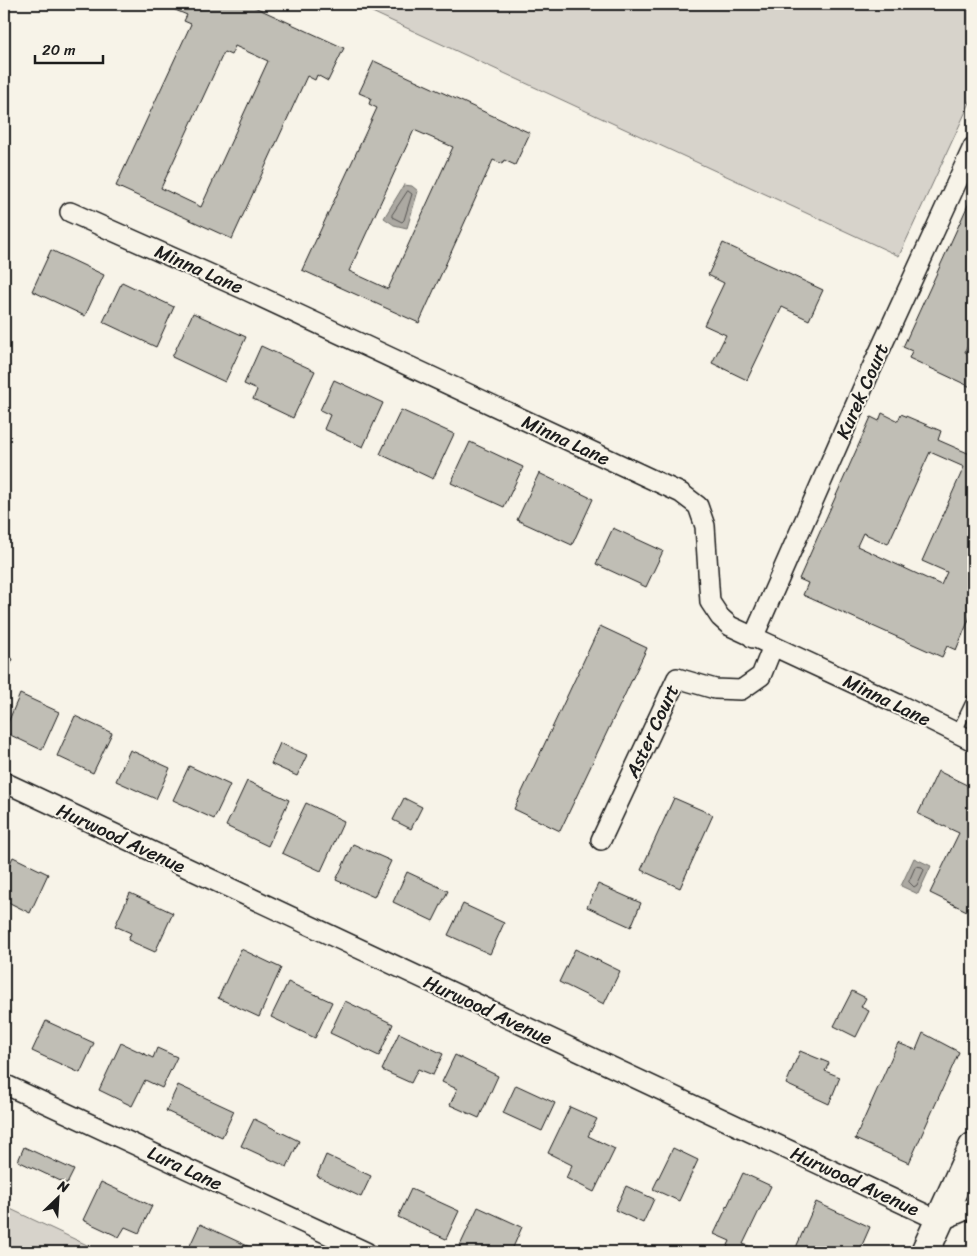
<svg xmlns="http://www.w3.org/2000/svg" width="977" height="1256" font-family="Sriracha,sans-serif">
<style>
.green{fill:#d7d3cb;stroke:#7a7874}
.water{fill:#aca9a2;stroke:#72716c}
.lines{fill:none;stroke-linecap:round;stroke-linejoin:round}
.shore{stroke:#565452;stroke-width:1}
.building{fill:#c0beb5;stroke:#1c1c1c;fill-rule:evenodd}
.lane-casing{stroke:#1c1c1c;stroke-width:12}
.street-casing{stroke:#1c1c1c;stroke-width:22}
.primary-casing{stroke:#1c1c1c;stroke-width:31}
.lane{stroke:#f7f3e8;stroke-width:9}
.street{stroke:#f7f3e8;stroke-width:19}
.primary{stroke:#f7f3e8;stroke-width:28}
.labels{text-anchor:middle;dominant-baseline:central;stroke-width:4;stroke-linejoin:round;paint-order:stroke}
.street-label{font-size:19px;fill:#1c1c1c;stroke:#f7f3e8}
</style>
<rect width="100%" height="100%" fill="#f7f3e8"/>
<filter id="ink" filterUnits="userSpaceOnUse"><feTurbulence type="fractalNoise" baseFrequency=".02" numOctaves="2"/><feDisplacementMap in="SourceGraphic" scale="10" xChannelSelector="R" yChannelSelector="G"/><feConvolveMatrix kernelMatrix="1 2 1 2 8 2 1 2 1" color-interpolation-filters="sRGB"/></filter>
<g filter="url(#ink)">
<g class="green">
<polygon points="355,4 973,4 973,96 899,256"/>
<polygon points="4,1206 102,1252 4,1252"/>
</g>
<g class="water">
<polygon points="404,185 412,186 418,191 407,228 394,225 384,218"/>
<polygon points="914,858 931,866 918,894 901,886"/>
</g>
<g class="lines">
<g class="shore">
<polygon points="408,191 412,194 404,220 402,222 392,217 392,215"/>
<polygon points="916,866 922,867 924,870 917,885 914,887 909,882"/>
</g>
</g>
<g class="building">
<path d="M175 4H248L344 48 328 81 317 75 315 80 307 76 232 239 116 186 191 24 184 21 187 15 173 9ZM235 46 268 61 201 207 161 188 224 52 231 55Z"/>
<path d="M374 61 530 133 515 165 504 160 502 164 493 160 419 323 302 270 377 108 369 104 371 98 359 93ZM414 130 453 147 388 289 349 271Z"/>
<polygon points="973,194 973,334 965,352 973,356 973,388 909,358 912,351 903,347"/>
<polygon points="723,243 823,290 809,320 782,307 747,380 712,363 726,335 704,325 724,283 708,275"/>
<polygon points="51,250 104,275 85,316 32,291"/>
<polygon points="122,282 174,307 156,347 103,322"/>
<polygon points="193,313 246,337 225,382 172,357"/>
<polygon points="261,346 315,371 293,418 253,399 257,390 244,384"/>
<polygon points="334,380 383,403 363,447 324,429 330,415 320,410"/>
<polygon points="401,410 454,434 433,479 380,454"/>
<path d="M882 413 898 421 901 414 941 431 938 440 970 454 973 448V610L956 650 947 646 942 657 803 595 808 583 799 579 871 417 879 421ZM930 452 964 467 922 561 947 572 941 585 857 546 863 533 888 544Z"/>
<polygon points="470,442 523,467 504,507 451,483"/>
<polygon points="539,473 593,499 572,545 517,520"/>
<polygon points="613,528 663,551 646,587 596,564"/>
<polygon points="600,626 647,648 560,831 514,809"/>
<polygon points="4,655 13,659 4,679"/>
<polygon points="20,694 59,712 42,750 4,732"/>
<polygon points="75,716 112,733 93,773 57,756"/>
<polygon points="280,743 307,755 297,776 271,764"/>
<polygon points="130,750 170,768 156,799 116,781"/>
<polygon points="189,766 230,785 214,819 173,800"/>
<polygon points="938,771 973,788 973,914 930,893 959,833 918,814"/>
<polygon points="247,781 289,800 268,846 226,826"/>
<polygon points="404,798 422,807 411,829 393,820"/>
<polygon points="674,798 713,815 680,888 641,870"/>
<polygon points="306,803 344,821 321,871 282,853"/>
<polygon points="353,844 391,861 374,897 336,880"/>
<polygon points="13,857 48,874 30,913 4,900 4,876"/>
<polygon points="407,872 448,891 433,921 393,902"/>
<polygon points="598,884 641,903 631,927 587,907"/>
<polygon points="130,893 173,913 155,952 128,940 131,933 115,926"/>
<polygon points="463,904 504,923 490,954 448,935"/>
<polygon points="241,949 281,968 259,1017 218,998"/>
<polygon points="575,949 620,971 604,1004 559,982"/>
<polygon points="288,982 332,1002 315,1038 271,1017"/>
<polygon points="852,991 866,998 861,1007 869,1011 856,1037 834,1026"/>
<polygon points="345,1001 393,1024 379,1056 330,1033"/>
<polygon points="46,1021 94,1043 80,1073 32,1051"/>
<polygon points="399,1033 443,1054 433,1075 418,1069 411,1083 382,1070"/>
<polygon points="923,1033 959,1052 909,1163 855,1139 898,1043 916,1050"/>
<polygon points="121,1043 153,1058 157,1048 177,1057 162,1088 145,1080 132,1106 99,1090"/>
<polygon points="800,1051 829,1063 825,1071 840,1077 829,1104 786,1084"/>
<polygon points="455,1055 498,1076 479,1118 450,1105 457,1089 442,1082"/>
<polygon points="178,1085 234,1111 222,1137 166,1111"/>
<polygon points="516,1085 555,1103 542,1131 503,1113"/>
<polygon points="570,1107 597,1119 588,1136 615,1149 594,1192 566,1178 572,1165 548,1153"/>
<polygon points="254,1119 299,1141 287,1167 241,1146"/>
<polygon points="24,1147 74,1170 67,1184 18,1161"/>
<polygon points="673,1148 698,1160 679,1201 653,1189"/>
<polygon points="326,1155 371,1176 361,1197 317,1176"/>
<polygon points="743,1173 771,1186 743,1244 754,1248 752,1252 725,1252 730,1241 714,1234"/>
<polygon points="101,1182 152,1206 139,1233 125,1227 119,1237 83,1220"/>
<polygon points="626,1186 654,1199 643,1223 615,1210"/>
<polygon points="411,1189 459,1211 446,1239 398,1217"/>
<polygon points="816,1202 870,1227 859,1252 794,1252"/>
<polygon points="478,1207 522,1227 511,1252 457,1252"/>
<polygon points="200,1224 252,1248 250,1252 187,1252"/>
</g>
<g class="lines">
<g class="lane-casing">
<polyline id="lane" points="956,733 973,698"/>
</g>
<g class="street-casing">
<g id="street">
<polyline points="70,212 248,291 681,493 698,506 705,526 710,602 720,617 730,626 898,704 973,741"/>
<polyline points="753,638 869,374 973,147"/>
<polyline points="4,782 940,1221 973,1207"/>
<polyline points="601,840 677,678 715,689 741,690 761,676 773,646"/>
<polyline points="4,1084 366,1252"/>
</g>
</g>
<g class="primary-casing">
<polyline id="primary" points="925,1252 973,1147"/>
</g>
<use href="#lane" class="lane"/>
<use href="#street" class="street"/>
<use href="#primary" class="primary"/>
</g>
</g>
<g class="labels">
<g class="street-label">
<text transform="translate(199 269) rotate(24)">Minna Lane</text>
<text transform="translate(862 391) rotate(-66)">Kurek Court</text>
<text transform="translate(566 440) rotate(25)">Minna Lane</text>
<text transform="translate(887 700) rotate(26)">Minna Lane</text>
<text transform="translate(652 731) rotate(-65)">Aster Court</text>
<text transform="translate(121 838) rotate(25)">Hurwood Avenue</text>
<text transform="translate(488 1010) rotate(25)">Hurwood Avenue</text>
<text transform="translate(185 1168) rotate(25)">Lura Lane</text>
<text transform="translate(855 1181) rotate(25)">Hurwood Avenue</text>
</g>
</g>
<rect width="977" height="1256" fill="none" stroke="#f7f3e8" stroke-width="20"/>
<rect x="10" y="10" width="957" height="1236" fill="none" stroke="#1c1c1c" stroke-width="2" filter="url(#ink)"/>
<g transform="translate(58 1198) rotate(25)" stroke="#f7f3e8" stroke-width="4" paint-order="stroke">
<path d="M0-4L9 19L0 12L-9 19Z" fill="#1c1c1c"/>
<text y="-8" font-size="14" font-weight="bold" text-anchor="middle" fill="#1c1c1c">N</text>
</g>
<path d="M35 55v8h68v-8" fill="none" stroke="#1c1c1c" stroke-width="2.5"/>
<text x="42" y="55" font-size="15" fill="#1c1c1c" stroke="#f7f3e8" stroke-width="4" paint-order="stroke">20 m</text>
</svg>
